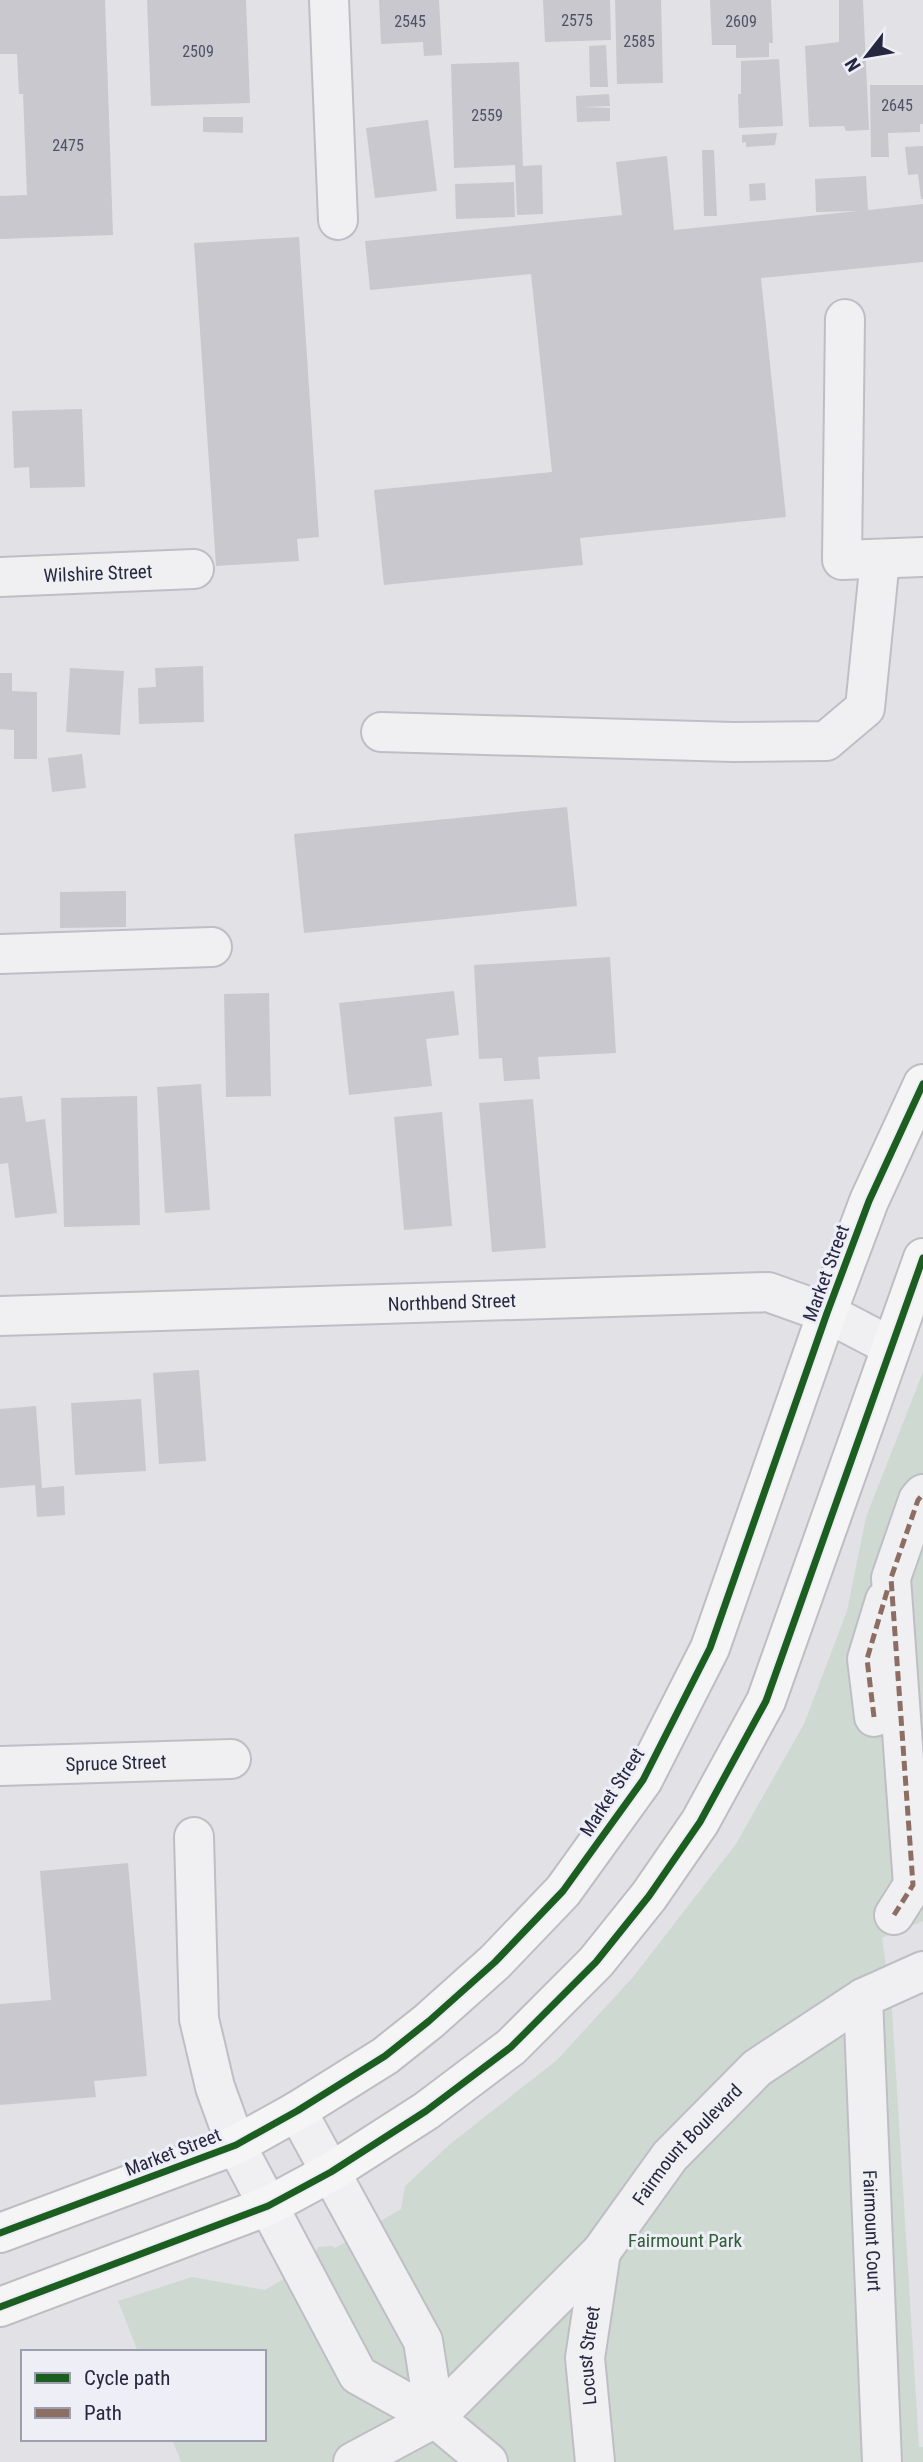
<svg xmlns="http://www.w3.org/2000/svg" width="923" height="2462" font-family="'Roboto Condensed',sans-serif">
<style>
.green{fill:#cedad1}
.building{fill:#c8c8ce}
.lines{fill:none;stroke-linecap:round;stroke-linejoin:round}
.minor-casing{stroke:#bebec4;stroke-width:42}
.major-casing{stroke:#bdbec4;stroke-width:42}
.minor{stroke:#f0f0f3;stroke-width:38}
.major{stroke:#f5f5f6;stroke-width:38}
.quiet{stroke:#8d6e63;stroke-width:5;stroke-dasharray:10 5;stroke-linecap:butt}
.cycleway-casing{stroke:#eeeff6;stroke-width:11}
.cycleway{stroke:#1b5e20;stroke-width:7}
.labels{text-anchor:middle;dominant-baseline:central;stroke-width:6;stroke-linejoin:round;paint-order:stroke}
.number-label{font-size:16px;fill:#505166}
.street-label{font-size:19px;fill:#262741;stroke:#eeeff6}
.park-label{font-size:19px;fill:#325e38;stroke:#eeeff6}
</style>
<rect width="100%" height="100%" fill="#e1e1e6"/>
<polygon class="green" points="923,1372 923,1921 882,1938 892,2010 919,2447 923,2447 923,2462 181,2462 172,2439 264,2439 264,2352 138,2352 118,2301 192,2277 265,2290 312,2262 318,2247 333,2246 335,2248 401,2209 405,2186 449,2145 557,2060 633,1977 736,1844 804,1724 847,1611 866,1517"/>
<g class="building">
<polygon points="0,0 105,0 113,235 0,239 0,196 27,195 23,94 19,94 17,54 0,54"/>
<polygon points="147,0 246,0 250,103 151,106"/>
<polygon points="379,0 439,0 442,55 424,56 423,42 381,44"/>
<polygon points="543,0 610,0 611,40 545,42"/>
<polygon points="615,0 661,0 663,83 617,84"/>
<polygon points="710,0 771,0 773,43 769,43 769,57 736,58 736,45 712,45"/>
<polygon points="839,0 863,0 869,130 846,131 844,126 809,127 805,46 839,42"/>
<polygon points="606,45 608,87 590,87 589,46"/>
<polygon points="779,59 783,126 739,128 738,94 741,94 741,61"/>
<polygon points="519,62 523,166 542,165 543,214 517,215 515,165 454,168 451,64"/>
<polygon points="870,85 923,85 923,124 920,124 920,132 888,133 889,157 871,157"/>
<polygon points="609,94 610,106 582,107 610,108 610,121 577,122 576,96"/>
<polygon points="203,117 243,117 243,133 203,132"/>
<polygon points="428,120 437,191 375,198 366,128"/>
<polygon points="777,133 775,145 746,147 746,142 742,143 742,135"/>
<polygon points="923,146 923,199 921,199 918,174 908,175 905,147"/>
<polygon points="702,150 714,150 717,216 704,216"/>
<polygon points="667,156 674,230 858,211 816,212 815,179 866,176 868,210 923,204 923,262 761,278 786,517 580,538 583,565 384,585 374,490 552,472 531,274 370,290 365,241 622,215 616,162"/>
<polygon points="514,182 515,217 456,219 455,184"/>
<polygon points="765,183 766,200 750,201 749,184"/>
<polygon points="299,237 319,537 297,539 299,561 216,566 194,243"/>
<polygon points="82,409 85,487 30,488 29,467 14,468 12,411"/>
<polygon points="203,666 204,722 139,724 138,688 156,687 155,668"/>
<polygon points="70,668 124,671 120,735 66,732"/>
<polygon points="0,673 12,673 12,691 37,692 37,759 14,759 14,730 0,729"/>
<polygon points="82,754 86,788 52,792 48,758"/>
<polygon points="567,807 577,906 304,933 294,834"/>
<polygon points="126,891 126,927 60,928 60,892"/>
<polygon points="610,957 616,1053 538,1057 540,1079 504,1081 502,1058 479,1059 474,965"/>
<polygon points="454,991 459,1035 426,1039 432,1086 349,1095 339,1003"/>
<polygon points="269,993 271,1096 226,1097 224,994"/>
<polygon points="201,1084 210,1210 165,1213 157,1087"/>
<polygon points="22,1096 26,1122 45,1119 57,1213 15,1218 8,1163 0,1164 0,1098"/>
<polygon points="137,1096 140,1225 64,1227 61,1098"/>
<polygon points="533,1099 546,1248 492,1252 479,1103"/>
<polygon points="442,1112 452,1226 404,1230 394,1117"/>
<polygon points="199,1370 206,1461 159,1464 153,1373"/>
<polygon points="141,1399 146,1471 75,1475 71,1403"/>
<polygon points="36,1406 42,1488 64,1486 65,1515 37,1517 35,1485 0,1488 0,1409"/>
<polygon points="128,1863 147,2076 94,2081 96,2097 0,2105 0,2004 51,2000 40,1871"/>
</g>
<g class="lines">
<g class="minor-casing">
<g id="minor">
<polyline points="329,0 338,220"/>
<polyline points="845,319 842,560 923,557"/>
<path id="s1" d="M0 577 194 569"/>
<polyline points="381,732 733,742 826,741 865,708 880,559"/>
<polyline points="0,954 212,947"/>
<path id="s2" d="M0 1316 768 1292 827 1313 890 1346"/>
<polyline points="874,1717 867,1659 885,1600"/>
<path id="s3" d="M0 1766 231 1759"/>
<polyline points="194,1837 199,2019 215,2087 236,2145 358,2375 435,2418 488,2462"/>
<polyline points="894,1915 913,1885 891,1578 918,1500 923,1494"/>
<path id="s4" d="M863 1998 882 2462"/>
<polyline points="297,2111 423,2341 435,2418"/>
<path id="s5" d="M353 2462 435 2418 601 2252 670 2156 757 2068 863 1998 923 1971"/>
<path id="s6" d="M595 2462 585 2358 601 2252"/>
</g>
</g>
<g class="major-casing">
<g id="major">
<polyline points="0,2233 236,2145 297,2111 385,2056 429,2021 495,1962 563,1891 643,1780 710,1648 827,1313 869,1201 923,1084"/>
<polyline points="0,2307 268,2206 331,2172 426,2111 511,2047 596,1962 649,1896 700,1822 766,1701 923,1258"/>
</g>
</g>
<use href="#minor" class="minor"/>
<use href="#major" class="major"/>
<g class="quiet">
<polyline points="874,1717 867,1659 888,1588"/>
<polyline points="894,1915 913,1885 891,1578 918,1500 923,1494"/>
</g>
<g class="cycleway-casing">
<g id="cycleway">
<polyline points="0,2233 236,2145 297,2111 385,2056 429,2021 495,1962 563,1891 643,1780 710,1648 827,1313 869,1201 923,1084"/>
<polyline points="0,2307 268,2206 331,2172 426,2111 511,2047 596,1962 649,1896 700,1822 766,1701 923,1258"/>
</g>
</g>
<use href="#cycleway" class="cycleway"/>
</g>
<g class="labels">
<g class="number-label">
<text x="577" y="20">2575</text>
<text x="410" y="21">2545</text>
<text x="741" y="21">2609</text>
<text x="639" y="41">2585</text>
<text x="198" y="51">2509</text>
<text x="897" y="105">2645</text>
<text x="487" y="115">2559</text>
<text x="68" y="145">2475</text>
</g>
<g class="street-label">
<text stroke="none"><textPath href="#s1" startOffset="98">Wilshire Street</textPath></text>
<text transform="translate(826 1273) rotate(-70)">Market Street</text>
<text stroke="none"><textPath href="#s2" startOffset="452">Northbend Street</textPath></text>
<text stroke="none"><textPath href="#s3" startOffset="116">Spruce Street</textPath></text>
<text transform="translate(612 1792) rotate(-57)">Market Street</text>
<text stroke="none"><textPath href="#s5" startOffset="466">Fairmount Boulevard</textPath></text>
<text transform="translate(173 2152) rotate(-21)">Market Street</text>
<text stroke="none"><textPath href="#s4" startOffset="233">Fairmount Court</textPath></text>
<text stroke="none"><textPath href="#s6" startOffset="107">Locust Street</textPath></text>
</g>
<g class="park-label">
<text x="685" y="2240">Fairmount Park</text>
</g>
</g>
<rect x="21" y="2350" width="245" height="91" fill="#eeeff6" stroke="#9e9fae" stroke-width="2"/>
<rect x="35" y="2373" width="35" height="10" fill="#1b5e20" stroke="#9e9fae" stroke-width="2"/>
<text x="84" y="2385" font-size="21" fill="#262741">Cycle path</text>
<rect x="35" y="2408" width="35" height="10" fill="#8d6e63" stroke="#9e9fae" stroke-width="2"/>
<text x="84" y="2420" font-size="21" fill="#262741">Path</text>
<g transform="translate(867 56) rotate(239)" stroke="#eeeff6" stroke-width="5" paint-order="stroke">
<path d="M0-5L12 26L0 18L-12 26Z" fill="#262741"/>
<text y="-10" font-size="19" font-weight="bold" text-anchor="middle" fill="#262741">N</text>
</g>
</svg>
